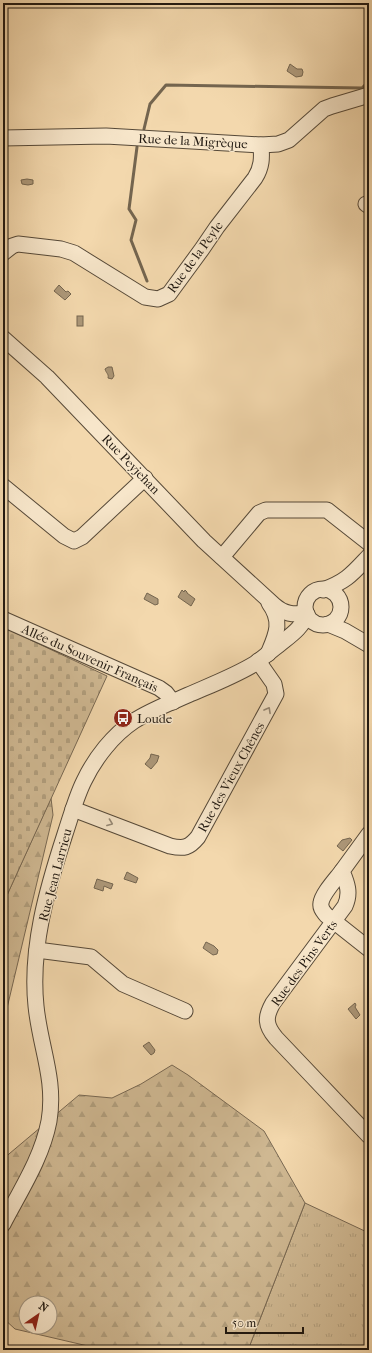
<svg xmlns="http://www.w3.org/2000/svg" width="372" height="1353" font-family="'IM FELL French Canon',serif">
<style>
.grass{fill:url(#grass-tufts);stroke:#786852}
.forest{fill:url(#forest-firs);stroke:#786852;fill-rule:evenodd}
.cemetery{fill:url(#cemetery-stones);stroke:#786852}
.water{fill:#ac9778;stroke:#74654f}
.lines{fill:none;stroke-linecap:round;stroke-linejoin:round}
.stream{stroke:#74654f;stroke-width:3}
.minor-casing{stroke:#564938;stroke-width:17}
.minor{stroke:#f7e6ca;stroke-width:15}
.oneway{stroke:#978a77}
.labels{text-anchor:middle;dominant-baseline:central;stroke-width:3;stroke-linejoin:round;paint-order:stroke}
.street-label{font-size:13px;fill:#211911;stroke:#f7e6ca}
.poi-label{font-size:13px;fill:#211911;stroke:#f7e6ca;text-anchor:start}
</style>
<defs>
<pattern id="grass-tufts" width="24" height="20" patternUnits="userSpaceOnUse"><rect width="24" height="20" fill="#cfb892"/><path d="M3 7l-1-3M5 7V3M7 7l1-3M15 17l-1-3M17 17v-4M19 17l1-3" fill="none" stroke="#b19e7d"/></pattern>
<pattern id="forest-firs" width="22" height="20" patternUnits="userSpaceOnUse"><rect width="22" height="20" fill="#cfb892"/><path d="M5 1l3.5 6h-7zM16 11l3.5 6h-7z" fill="#b19e7d"/></pattern>
<pattern id="cemetery-stones" width="16" height="16" patternUnits="userSpaceOnUse"><rect width="16" height="16" fill="#cfb892"/><path d="M2 7V4a2 2 0 0 1 4 0v3zM10 15v-3a2 2 0 0 1 4 0v3z" fill="#b19e7d"/></pattern>
</defs>
<rect width="100%" height="100%" fill="#f3d8ad"/>
<filter id="stains"><feTurbulence type="fractalNoise" baseFrequency=".005" numOctaves="4"/><feColorMatrix values="0 0 0 0 .2 0 0 0 0 .09 0 0 0 0 .02 0 0 0 .5 -.17"/></filter>
<radialGradient id="worn" r=".72"><stop offset=".6" stop-color="#630" stop-opacity="0"/><stop offset="1" stop-color="#630" stop-opacity=".3"/></radialGradient>
<polygon class="grass" points="305,1203 369,1233 369,1350 248,1350"/>
<g class="forest">
<polygon points="51,798 53,815 3,1025 3,904"/>
<path d="M172 1065 188 1075 264 1131 305 1203 248 1350H105L15 1329 3 1318V1159L79 1095 112 1098 141 1084ZM26 1303H50V1327H26Z"/>
</g>
<polygon class="cemetery" points="3,627 107,676 3,904"/>
<g class="water">
<polygon points="290,64 297,69 302,69 303,72 302,76 296,77 287,71"/>
<polygon points="27,179 33,180 33,184 28,185 22,184 21,180"/>
<polygon points="59,285 66,292 68,291 71,294 65,300 54,291"/>
<rect x="77" y="316" width="6" height="10"/>
<path d="M108 367H112L114 376 112 379 108 378C109 374 106 373 105 369Z"/>
<polygon points="182,590 184,592 185,590 187,592 187,593 195,599 191,606 178,597"/>
<polygon points="147,593 158,599 158,604 155,605 144,599"/>
<polygon points="151,754 159,756 157,762 151,769 145,764 150,758"/>
<polygon points="350,838 352,840 343,851 337,846 342,840"/>
<polygon points="127,872 138,878 136,883 124,879"/>
<polygon points="97,879 113,884 111,889 104,886 103,891 94,888"/>
<polygon points="206,942 214,946 218,950 217,954 213,955 203,948"/>
<polygon points="355,1003 356,1005 355,1007 360,1015 356,1019 348,1009"/>
<polygon points="149,1042 155,1050 154,1053 151,1055 143,1046"/>
</g>
<g class="lines">
<g class="stream">
<polyline points="144,129 150,104 166,85 362,88 369,81"/>
<polyline points="137,147 129,209 136,220 131,240 147,281"/>
</g>
<g class="minor-casing">
<g id="minor">
<polyline points="3,138 106,136 261,145 278,144 289,140 324,109 332,106 369,95"/>
<polyline points="366,204 369,206"/>
<path d="M3 253 12 246 18 244 61 249 74 253 145 297 158 299 169 294 202 249 217 227 255 178C262 167 262 158 261 145"/>
<path d="M3 338 47 377 204 541 274 605C284 614 293 615 306 613"/>
<polyline points="3,486 64,536 74,541 82,537 145,478"/>
<polyline points="222,557 259,513 266,510 327,510 369,543"/>
<circle cx="323" cy="607" r="18"/>
<path d="M323 590C347 581 352 574 369 556"/>
<polyline points="3,619 159,688 166,693 173,702"/>
<polyline points="328,624 345,631 369,645"/>
<path d="M268 654C276 635 283 622 269 603"/>
<path d="M73 809 170 846C184 849 189 848 198 837L276 694 274 684 258 661"/>
<path d="M369 834 342 871C347 883 351 893 345 906L273 1003C265 1017 265 1025 276 1038L369 1136"/>
<path d="M342 871C336 879 322 894 321 903 320 908 323 911 326 915L369 949"/>
<polyline points="37,950 91,957 123,984 185,1011"/>
<path d="M3 1224C20 1191 42 1158 49 1121 56 1079 40 1047 36 1006 30 948 47 889 65 834 71 816 76 797 84 781 95 758 113 735 134 721 151 710 170 703 188 695 211 685 235 676 256 663 264 657 272 650 280 644 291 635 302 628 307 614"/>
</g>
</g>
<use href="#minor" class="minor"/>
</g>
<defs><path id="oneway-chevron" d="M-2-3.5L2.5 0L-2 3.5" fill="none" stroke-width="1.6" stroke-linecap="round" stroke-linejoin="round"/></defs>
<g class="oneway">
<use href="#oneway-chevron" transform="translate(268 710) rotate(-61)"/>
<use href="#oneway-chevron" transform="translate(110 823) rotate(21)"/>
</g>
<defs>
<g id="bus-disc" transform="scale(1)"><circle r="9.5" fill="#8f2418" stroke="#f7e6ca"/><path d="M-5-6H5V4H4V6H2V4H-2V6H-4V4H-5ZM-3.5-4V0h7V-4ZM-3.5 1.2v1.5H-2V1.2ZM2 1.2v1.5H3.5V1.2Z" fill="#fff"/></g>
</defs>
<g fill-rule="evenodd">
<use href="#bus-disc" x="123" y="718"/>
</g>
<g class="labels">
<g class="street-label">
<text transform="translate(193 141) rotate(3)">Rue de la Migrèque</text>
<text transform="translate(195 257) rotate(-54)">Rue de la Peyle</text>
<text transform="translate(131 464) rotate(46)">Rue Peyjehan</text>
<text transform="translate(90 658) rotate(24)">Allée du Souvenir Français</text>
<text transform="translate(231 777) rotate(-61)">Rue des Vieux Chênes</text>
<text transform="translate(55 875) rotate(-75)">Rue Jean Larrieu</text>
<text transform="translate(304 963) rotate(-54)">Rue des Pins Verts</text>
</g>
<g class="poi-label">
<text x="137" y="718">Loude</text>
</g>
</g>
<rect width="372" height="1353" fill="none" stroke="#f3d8ad" stroke-width="16"/>
<rect x="4" y="4" width="364" height="1345" fill="none" stroke="#211911" stroke-width="2"/>
<rect x="8" y="8" width="356" height="1337" fill="none" stroke="#211911"/>
<g transform="translate(38 1315) rotate(34)"><circle r="19" fill="#f7e6ca" stroke="#a19480"/>
<path d="M0-3L7 15L0 10L-7 15Z" fill="#8f2418"/>
<text y="-6" font-size="11" font-weight="bold" text-anchor="middle" fill="#211911">N</text>
</g>
<path d="M226 1327v6h77v-6" fill="none" stroke="#211911" stroke-width="2"/>
<text x="232" y="1327" font-size="12" fill="#211911" stroke="#f7e6ca" stroke-width="3" paint-order="stroke">50 m</text>
<rect width="100%" height="100%" filter="url(#stains)"/>
<rect width="100%" height="100%" fill="url(#worn)"/>
</svg>
